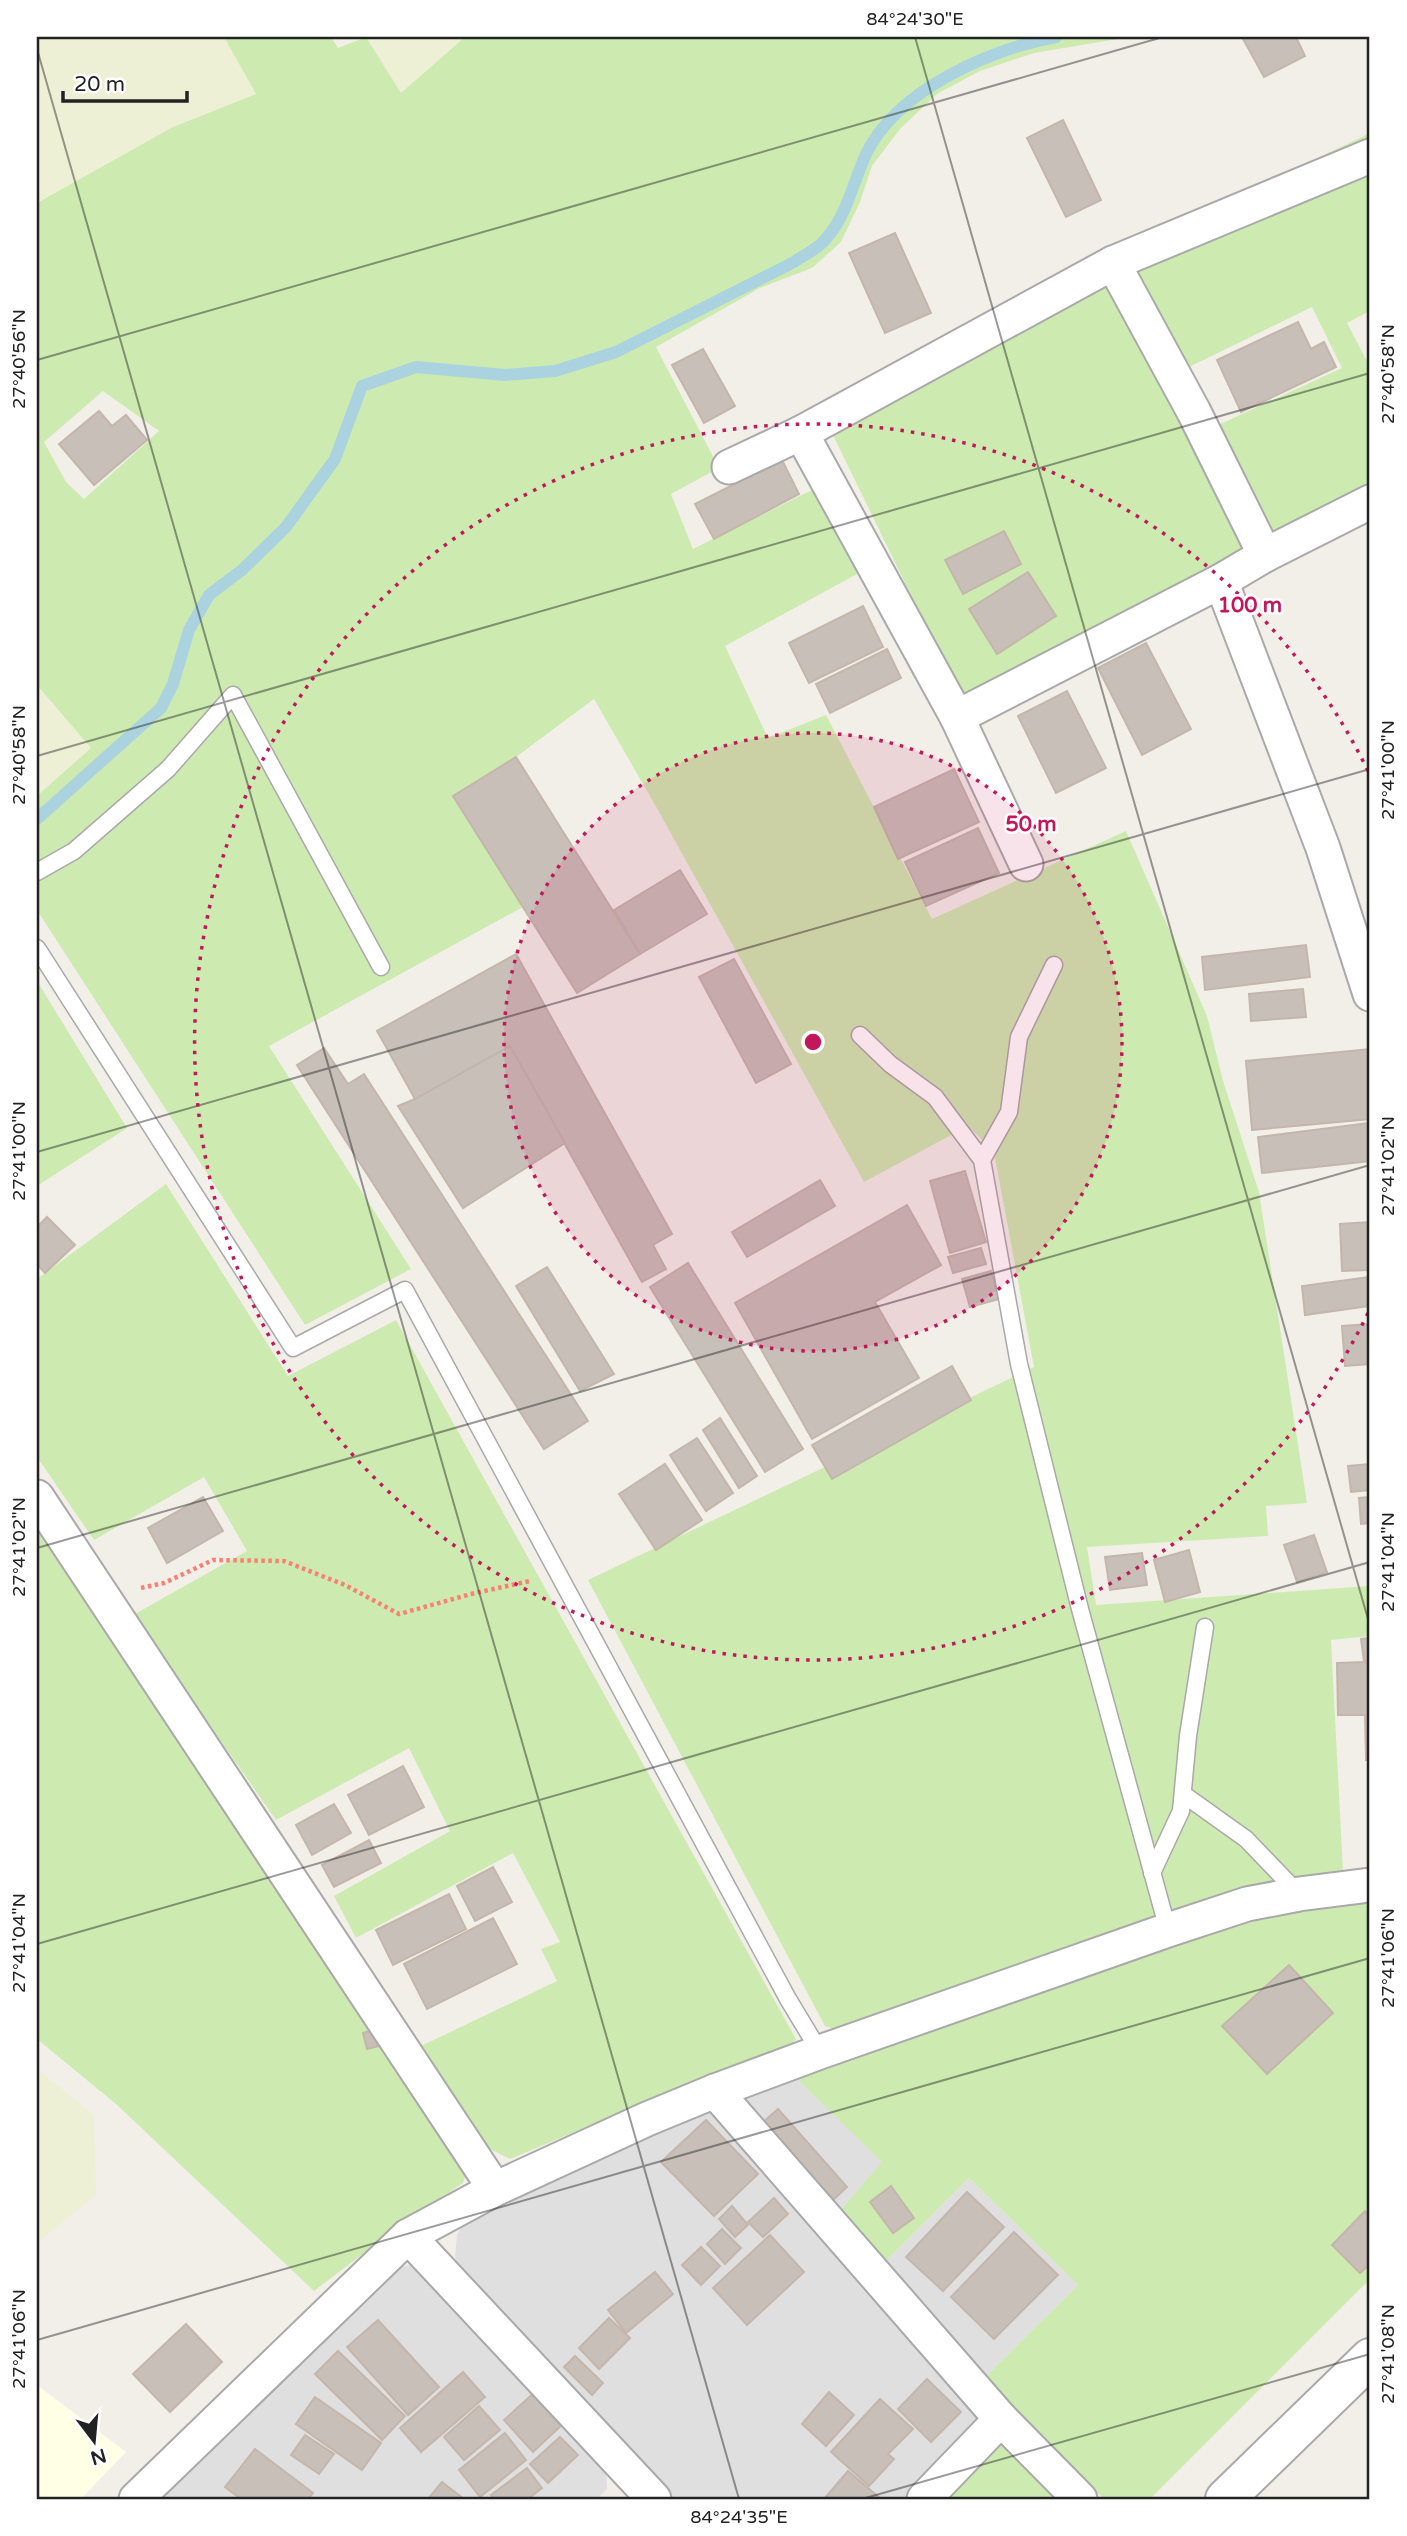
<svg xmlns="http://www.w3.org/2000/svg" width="1407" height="2536" font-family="'Varela Round',sans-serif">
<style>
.residential{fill:#e0dfdf}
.education{fill:#ffffe5}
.farmland{fill:#eef0d5}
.grass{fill:#cdebb0;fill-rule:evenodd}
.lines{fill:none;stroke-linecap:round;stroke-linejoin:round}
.stream{stroke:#aad3df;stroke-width:12}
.building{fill:#c7bfb8;stroke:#c4b6ab;stroke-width:2}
.service-casing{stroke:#a9a9a9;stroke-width:19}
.minor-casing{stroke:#a9a9a9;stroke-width:37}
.tertiary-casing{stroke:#a9a9a9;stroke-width:42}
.path{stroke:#fa8072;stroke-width:4.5;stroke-dasharray:3.5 3.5;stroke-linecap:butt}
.service{stroke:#fff;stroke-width:16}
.minor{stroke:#fff;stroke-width:33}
.tertiary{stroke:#fff;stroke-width:38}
.ticks{fill:none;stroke:#222;stroke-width:2;stroke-opacity:0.45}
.ring{fill:none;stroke:#c2185b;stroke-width:3.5;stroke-dasharray:3.5 7}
.centre{fill:#c2185b;stroke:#fff;stroke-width:3.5}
.ring-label{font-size:21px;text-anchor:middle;font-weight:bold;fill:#c2185b;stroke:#fff;stroke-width:5;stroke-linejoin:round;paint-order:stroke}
.neatline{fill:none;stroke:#222;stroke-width:2.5}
.ticks-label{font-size:18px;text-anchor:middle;fill:#222}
</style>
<rect width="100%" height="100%" fill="#f2efe9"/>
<g class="residential">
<polygon points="796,2078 883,2162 837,2214 736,2102"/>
<polygon points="711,2111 981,2423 909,2499 673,2499 465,2278 458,2267 455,2256 457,2235 462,2226 476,2217 674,2120"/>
<polygon points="969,2178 1078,2285 982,2380 883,2264"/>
<polygon points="417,2264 606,2466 607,2489 597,2499 161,2499 390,2269"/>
</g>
<polygon class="education" points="37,2385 126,2452 81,2499 37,2499"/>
<g class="farmland">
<polygon points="37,37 224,37 256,94 173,127 37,203"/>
<polygon points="366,37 465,37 401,93"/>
<polygon points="37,685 91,748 37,796"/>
<polygon points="37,2069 94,2115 96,2195 37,2243"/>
</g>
<g class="grass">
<path d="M224 37H331L338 48 366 37 401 93 465 37H1130L1034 53 980 71 937 94 900 129 872 166 860 202 841 242 812 268 760 288 656 347 719 468 671 494 693 549 820 486 859 573 725 646 768 738 826 715 932 919 1126 831 1207 1016 1223 1081 1259 1192 1307 1503 1266 1506 1268 1536 1087 1547 1096 1605 1370 1586V1636L1331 1640 1343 1872 1254 1887 1124 1927 834 2029 825 2026 588 1580 1034 1367 994 1152 968 1126 864 1182 654 803 594 699 516 757 453 796 523 907 269 1046 411 1269 305 1325 37 910V796L91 748 37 685V203L173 127 256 94ZM103 391 159 431 84 499 66 482 44 442Z"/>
<polygon points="1370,133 1370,311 1347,323 1370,367 1370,488 1271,537 1216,426 1342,368 1312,307 1183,370 1137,272 1137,259 1150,238"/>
<polygon points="1108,280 1237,523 1243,545 1240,554 963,702 833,435 830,424"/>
<polygon points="37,981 127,1128 37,1186"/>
<polygon points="166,1184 288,1376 396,1320 796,2039 788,2050 641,2104 510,2159 486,2147 419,2047 557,1981 541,1949 560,1942 513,1853 356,1938 334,1896 450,1831 409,1748 276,1820 133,1615 247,1551 204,1477 94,1540 37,1457 37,1279"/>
<polygon points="37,1521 467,2171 463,2183 393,2231 314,2291 116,2104 37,2039"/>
<polygon points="1370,1897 1370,2279 1150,2499 1104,2499 982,2380 1078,2285 969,2178 883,2264 837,2214 882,2162 796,2078 1211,1929 1272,1912"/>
<polygon points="1000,2438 1062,2499 940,2499"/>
</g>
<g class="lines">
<path class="stream" d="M37 819 161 708 173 684 189 630 209 595 242 570 286 527 335 459 362 386 416 367 505 375 555 371 616 352 794 262C803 256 813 251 821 244 846 220 852 185 866 154 897 90 990 49 1056 37"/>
</g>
<g class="building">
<polygon points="1242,37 1296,37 1305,56 1264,77"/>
<polygon points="1063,120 1101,200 1066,217 1027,138"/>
<polygon points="895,233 931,313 885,333 849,253"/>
<polygon points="1298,322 1311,349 1324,342 1336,367 1241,412 1217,360"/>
<polygon points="703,349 735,406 704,423 672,365"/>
<polygon points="99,411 112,426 126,415 147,440 94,485 59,444"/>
<polygon points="782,460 799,494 714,539 695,504"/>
<polygon points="1004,531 1021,564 963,594 945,560"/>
<polygon points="1028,572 1056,616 997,654 969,609"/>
<polygon points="863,606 883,647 809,683 789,643"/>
<polygon points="1146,643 1191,729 1142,755 1098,668"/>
<polygon points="887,649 901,678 830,713 816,684"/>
<polygon points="1067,691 1106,768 1056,793 1018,716"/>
<polygon points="516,757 640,954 577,993 453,796"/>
<polygon points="954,769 979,822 898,859 874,807"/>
<polygon points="978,828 999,873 926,906 905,862"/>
<polygon points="680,870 707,914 640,954 614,910"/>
<polygon points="1306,945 1310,977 1205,990 1202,957"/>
<polygon points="516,954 672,1234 653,1245 666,1269 642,1282 510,1046 415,1099 377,1031"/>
<polygon points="734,959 791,1064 756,1083 699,977"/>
<polygon points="1303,989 1306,1017 1251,1021 1249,994"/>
<polygon points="510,1046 565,1143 463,1208 398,1106 415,1099"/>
<polygon points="324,1048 348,1084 364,1074 588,1421 544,1449 297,1065"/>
<polygon points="1370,1049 1370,1119 1252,1130 1246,1061"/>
<polygon points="1370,1123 1370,1161 1262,1173 1258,1137"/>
<polygon points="965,1171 986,1242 950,1253 930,1181"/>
<polygon points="820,1180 835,1206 747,1257 732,1232"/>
<polygon points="907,1205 941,1265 875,1302 919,1378 812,1439 735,1303"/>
<polygon points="47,1217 75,1245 45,1273 37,1264 37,1227"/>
<polygon points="1370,1222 1370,1270 1342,1271 1340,1224"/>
<polygon points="981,1248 986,1264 953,1273 948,1257"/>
<polygon points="688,1263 803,1449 765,1472 650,1287"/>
<polygon points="547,1267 614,1374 580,1391 516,1286"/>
<polygon points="991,1271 999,1299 970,1307 962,1279"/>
<polygon points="1370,1277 1370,1306 1305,1315 1302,1286"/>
<polygon points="1370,1324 1370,1364 1345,1366 1342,1326"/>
<polygon points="952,1366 971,1400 832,1479 812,1445"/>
<polygon points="720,1418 757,1476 739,1488 703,1430"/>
<polygon points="697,1438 733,1493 706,1511 670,1455"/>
<polygon points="665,1464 702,1520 656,1550 619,1494"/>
<polygon points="1370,1464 1370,1490 1351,1492 1348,1466"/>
<polygon points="203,1497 223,1531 167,1563 148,1528"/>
<polygon points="1370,1497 1370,1523 1361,1524 1359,1498"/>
<polygon points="1314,1535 1327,1572 1297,1582 1284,1545"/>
<polygon points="1189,1550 1200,1592 1165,1602 1154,1560"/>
<polygon points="1142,1553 1147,1585 1110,1590 1105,1557"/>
<polygon points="1370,1638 1370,1661 1364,1661 1361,1639"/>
<polygon points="1364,1662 1370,1662 1370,1760 1366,1760 1365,1715 1338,1715 1337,1663"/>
<polygon points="403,1766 424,1807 369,1835 348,1795"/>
<polygon points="334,1804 351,1833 312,1855 296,1825"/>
<polygon points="369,1840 381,1863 334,1887 322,1865"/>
<polygon points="493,1867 512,1902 475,1921 457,1886"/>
<polygon points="449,1894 466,1929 393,1965 376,1930"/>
<polygon points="493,1918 517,1964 427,2009 404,1964"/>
<polygon points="1289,1965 1333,2013 1267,2074 1222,2026"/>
<polygon points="379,2028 383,2045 367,2049 363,2033"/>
<polygon points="778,2109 847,2187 831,2202 761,2124"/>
<polygon points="706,2120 758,2174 714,2216 661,2162"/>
<polygon points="891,2186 914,2218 893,2233 870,2202"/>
<polygon points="967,2192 1004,2227 943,2291 906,2257"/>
<polygon points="774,2198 788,2214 763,2237 748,2222"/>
<polygon points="732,2206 748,2225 735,2237 719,2219"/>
<polygon points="1365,2211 1370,2217 1370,2264 1360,2273 1332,2245"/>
<polygon points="722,2229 741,2248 725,2264 707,2244"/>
<polygon points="1014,2232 1058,2275 994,2339 951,2297"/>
<polygon points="770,2235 804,2272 747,2325 713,2288"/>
<polygon points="701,2247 720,2266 701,2285 682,2265"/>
<polygon points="655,2272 673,2294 626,2333 608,2310"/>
<polygon points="609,2318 630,2338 599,2369 579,2348"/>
<polygon points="378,2320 439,2387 408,2415 347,2347"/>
<polygon points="186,2324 222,2362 170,2412 133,2374"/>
<polygon points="338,2351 405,2416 382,2440 315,2374"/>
<polygon points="575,2356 603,2383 592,2395 564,2367"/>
<polygon points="463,2372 485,2397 421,2452 400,2428"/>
<polygon points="927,2379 961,2412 931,2442 898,2409"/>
<polygon points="536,2391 565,2422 533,2452 504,2420"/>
<polygon points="829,2392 854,2415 826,2446 802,2424"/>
<polygon points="315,2397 381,2443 362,2470 296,2424"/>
<polygon points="880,2399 913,2429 888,2454 894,2459 869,2486 831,2452"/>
<polygon points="479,2406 500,2430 464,2460 444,2437"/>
<polygon points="505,2433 526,2460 480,2497 459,2470"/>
<polygon points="305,2435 334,2454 319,2474 291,2455"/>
<polygon points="560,2437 578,2455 548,2483 530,2464"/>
<polygon points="255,2449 313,2493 308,2499 241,2499 225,2487"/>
<polygon points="527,2468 542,2488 528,2499 494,2499 491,2495"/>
<polygon points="848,2471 881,2499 824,2499"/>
<polygon points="442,2482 464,2499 428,2499"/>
</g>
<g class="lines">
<g class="service-casing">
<g id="service">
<polyline points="37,872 74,851 168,769 233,695 381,967"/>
<polyline points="37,948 293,1348 405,1290 788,1999 820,2052"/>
<polyline points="1054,965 1019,1037 1009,1112 982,1160 1019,1364 1080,1609 1168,1930"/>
<polyline points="860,1035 890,1064 935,1097 982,1160"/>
<polyline points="1183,1794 1246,1839 1299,1894"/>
<polyline points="1152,1873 1181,1811 1188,1736 1205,1627"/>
</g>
</g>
<g class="minor-casing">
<g id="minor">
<polyline points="1113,263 1194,412 1265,555"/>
<polyline points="801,433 957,717 1221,581 1265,555 1370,502"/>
<polyline points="729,467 801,433 1113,263 1370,156"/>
<polyline points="1221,581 1323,848 1370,994"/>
<polyline points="957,717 1026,864"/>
<polyline points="37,1497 495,2189"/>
<polyline points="715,2091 1001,2419 1080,2499"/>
<polyline points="408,2236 654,2499"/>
<polyline points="136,2499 408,2236 495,2189 647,2119 715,2091 820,2052 1168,1930 1247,1904 1299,1894 1370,1885"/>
<polyline points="924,2499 1001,2419"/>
</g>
</g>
<g class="tertiary-casing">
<polyline id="tertiary" points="1225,2499 1370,2358"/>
</g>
<polyline class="path" points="141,1588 164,1583 213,1560 284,1561 345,1585 399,1614 475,1593 530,1581"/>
<use href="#service" class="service"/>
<use href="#minor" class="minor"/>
<use href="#tertiary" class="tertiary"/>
</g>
<path class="ticks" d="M915 37 1370 1626M37 49 739 2499M37 360 1163 37M37 756 1370 373M37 1152 1370 769M37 1548 1370 1165M37 1944 1370 1562M37 2340 1370 1958M862 2499 1370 2354"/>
<circle cx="813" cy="1042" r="309" fill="#c2185b" fill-opacity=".12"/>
<g class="ring">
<circle cx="813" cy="1042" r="309"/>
<path d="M1368 1313A618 618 0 1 1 1368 771"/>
</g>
<circle cx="813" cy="1042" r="10" class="centre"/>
<g class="ring-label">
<text x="1250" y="612">100 m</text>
<text x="1031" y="831">50 m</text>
</g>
<rect width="1407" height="2536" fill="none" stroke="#ffffff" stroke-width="77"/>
<g transform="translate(94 2441) rotate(164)" stroke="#ffffff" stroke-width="5" paint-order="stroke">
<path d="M0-5L12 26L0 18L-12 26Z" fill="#222222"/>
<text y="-10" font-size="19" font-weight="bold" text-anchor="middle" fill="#222222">N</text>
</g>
<path d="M63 91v10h124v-10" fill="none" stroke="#222222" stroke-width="3.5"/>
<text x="74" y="91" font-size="21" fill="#222222" stroke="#ffffff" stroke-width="5" paint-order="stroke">20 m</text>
<rect x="38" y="38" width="1330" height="2460" class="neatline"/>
<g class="ticks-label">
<text x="915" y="25">84°24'30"E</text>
<text transform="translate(19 359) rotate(-90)" y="6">27°40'56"N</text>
<text transform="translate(1388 374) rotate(-90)" y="6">27°40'58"N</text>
<text transform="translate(19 755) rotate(-90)" y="6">27°40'58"N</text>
<text transform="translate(1388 770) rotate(-90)" y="6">27°41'00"N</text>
<text transform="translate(19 1151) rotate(-90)" y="6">27°41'00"N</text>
<text transform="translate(1388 1166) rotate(-90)" y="6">27°41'02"N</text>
<text transform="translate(19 1547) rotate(-90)" y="6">27°41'02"N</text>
<text transform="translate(1388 1562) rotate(-90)" y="6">27°41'04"N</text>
<text transform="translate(19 1943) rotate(-90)" y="6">27°41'04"N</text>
<text transform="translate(1388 1958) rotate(-90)" y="6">27°41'06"N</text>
<text transform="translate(19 2339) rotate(-90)" y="6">27°41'06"N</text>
<text transform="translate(1388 2354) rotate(-90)" y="6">27°41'08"N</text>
<text x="739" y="2523">84°24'35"E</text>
</g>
</svg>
